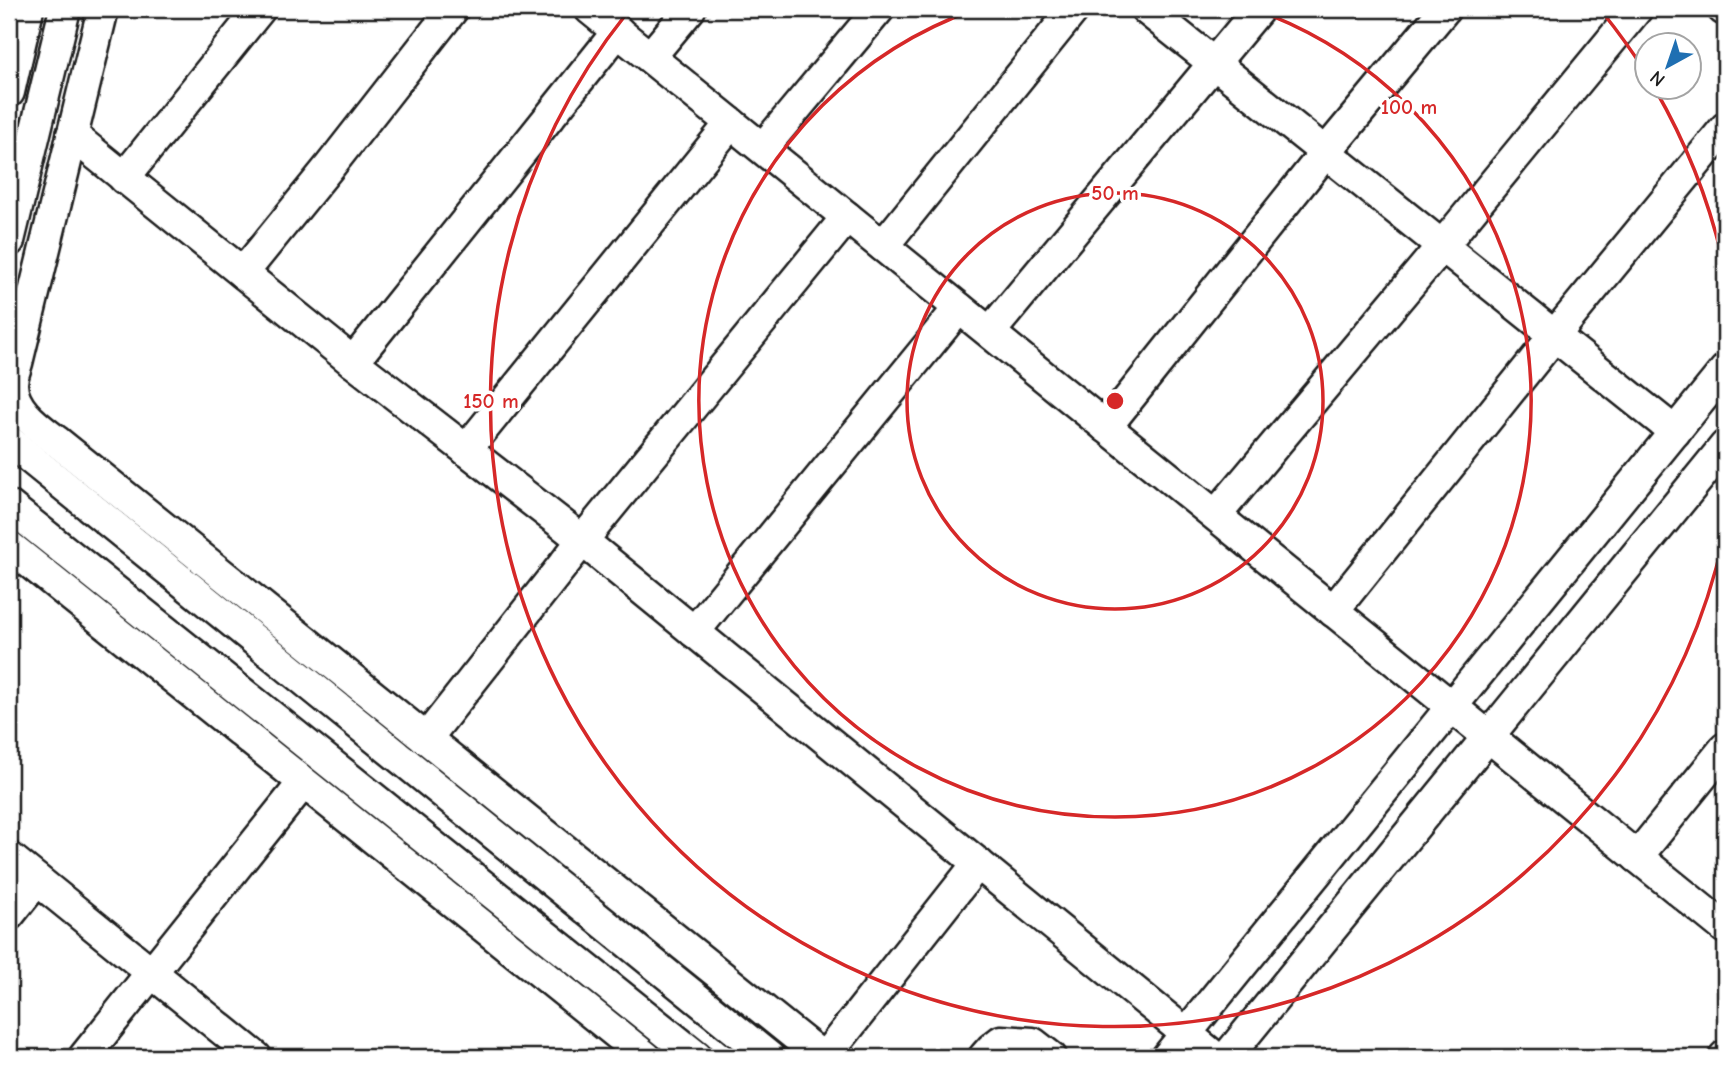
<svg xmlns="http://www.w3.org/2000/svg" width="1734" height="1066" font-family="'Comic Neue',sans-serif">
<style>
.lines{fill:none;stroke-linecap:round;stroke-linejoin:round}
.street-casing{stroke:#1c1c1c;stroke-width:35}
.street{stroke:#fff;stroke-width:30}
.ring{fill:none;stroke:#d62828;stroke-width:3.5}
.centre{fill:#d62828;stroke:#fff;stroke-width:3.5}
.ring-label{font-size:21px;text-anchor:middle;font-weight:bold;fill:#d62828;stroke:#fff;stroke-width:7;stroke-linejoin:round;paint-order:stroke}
</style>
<rect width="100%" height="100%" fill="#fff"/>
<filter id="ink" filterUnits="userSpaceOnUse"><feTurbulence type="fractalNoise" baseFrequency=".0143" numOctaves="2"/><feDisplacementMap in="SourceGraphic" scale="14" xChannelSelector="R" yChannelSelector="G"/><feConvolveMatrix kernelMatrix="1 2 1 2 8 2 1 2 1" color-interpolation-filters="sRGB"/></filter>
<g filter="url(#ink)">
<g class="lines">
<g class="street-casing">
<g id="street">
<path d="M103 9 17 363C15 370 12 377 12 384 12 411 41 429 60 444L822 1057"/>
<polyline points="590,9 1725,928"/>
<polyline points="1146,9 1675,432"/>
<polyline points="1723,9 1725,10"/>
<polyline points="650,57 690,9"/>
<polyline points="9,92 28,9"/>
<polyline points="72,135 353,362 567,528 1215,1057"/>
<polyline points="763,148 879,9"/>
<polyline points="124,178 260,9"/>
<polyline points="9,241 65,9"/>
<polyline points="883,246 1074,9"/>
<polyline points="243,273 330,166 453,9"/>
<polyline points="990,332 1259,9"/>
<polyline points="353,362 618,31"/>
<polyline points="1106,427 1325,153 1445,9"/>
<polyline points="9,441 769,1057"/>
<polyline points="466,450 731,123"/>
<polyline points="9,506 697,1057"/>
<polyline points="1216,515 1442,246 1637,9"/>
<polyline points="9,546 646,1057"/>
<polyline points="1333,611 1554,336 1725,128"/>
<polyline points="694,632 959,308"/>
<polyline points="426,739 582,541 847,217"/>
<polyline points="9,857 256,1057"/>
<polyline points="1637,857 1725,748"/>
<polyline points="9,915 37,880"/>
<polyline points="84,1057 303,783"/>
<polyline points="825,1057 978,863"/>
<polyline points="984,1057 992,1048 1001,1041 1033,1043 1051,1057"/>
<polyline points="1167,1057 1725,370"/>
<polyline points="1227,1057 1725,446"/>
<polyline points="1724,1057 1725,1056"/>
</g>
</g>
<use href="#street" class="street"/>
</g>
</g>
<g class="ring">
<circle cx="1115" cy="401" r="208"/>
<path d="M1254 9A416 416 0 1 1 976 9"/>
<path d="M1724 536A624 624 0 1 1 627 13M1603 13A624 624 0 0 1 1644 70M1655 89A624 624 0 0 1 1724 266"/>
</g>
<circle cx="1115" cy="401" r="10" class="centre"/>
<g class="ring-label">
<text x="1409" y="114">100 m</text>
<text x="1115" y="200">50 m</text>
<text x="491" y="408">150 m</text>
</g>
<rect width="1734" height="1066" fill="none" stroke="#fff" stroke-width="35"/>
<rect x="18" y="18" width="1699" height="1031" fill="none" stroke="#1c1c1c" stroke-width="2.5" filter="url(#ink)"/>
<g transform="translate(1668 66) rotate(220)"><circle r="33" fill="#ffffff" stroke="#a4a4a4" stroke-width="2"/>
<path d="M0-5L12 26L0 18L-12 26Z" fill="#1f6fb2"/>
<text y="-10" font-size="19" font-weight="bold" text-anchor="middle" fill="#1c1c1c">N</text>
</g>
</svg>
